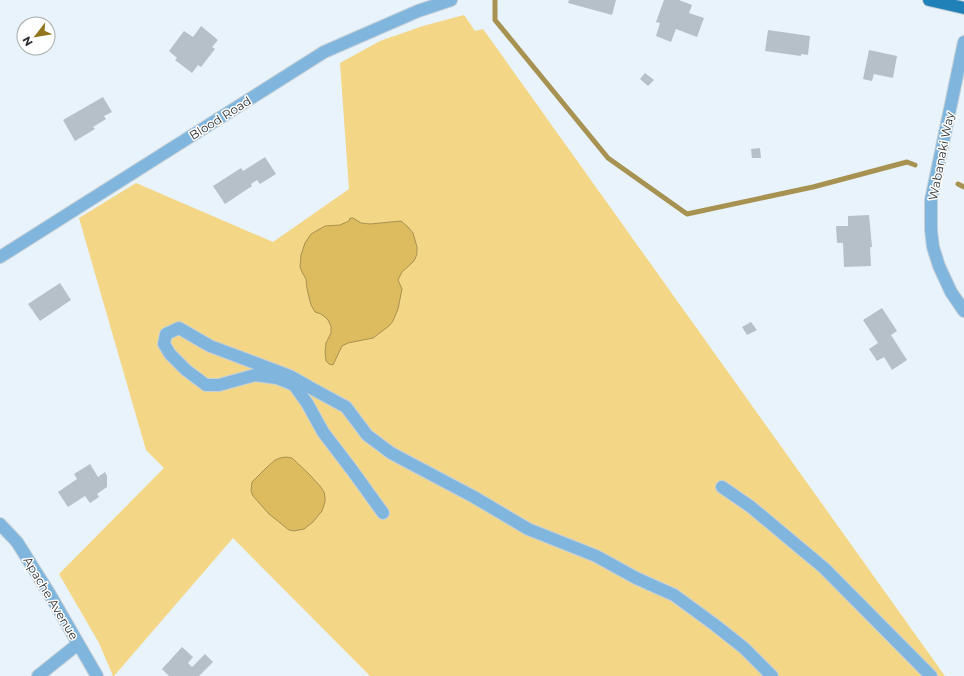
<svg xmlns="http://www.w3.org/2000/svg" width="964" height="676" font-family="Montserrat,sans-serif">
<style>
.green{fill:#f4d687}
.water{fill:#ddbc5f;stroke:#a89252}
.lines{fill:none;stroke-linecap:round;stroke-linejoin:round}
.stream{stroke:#a89252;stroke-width:5}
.building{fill:#b6c0c9}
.minor-casing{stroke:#c6d0d7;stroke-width:14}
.major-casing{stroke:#c6d0d7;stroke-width:14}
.minor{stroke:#80b6de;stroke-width:12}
.major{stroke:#2080b8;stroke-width:12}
.labels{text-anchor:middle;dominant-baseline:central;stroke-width:3;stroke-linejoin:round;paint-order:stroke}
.street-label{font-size:12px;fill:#2b2f33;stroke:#fff}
</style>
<rect width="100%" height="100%" fill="#e8f3fb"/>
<polygon class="green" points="464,15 475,31 483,29 945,676 370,676 233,538 114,676 113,676 99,643 59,574 164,468 146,450 79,218 136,183 273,242 349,189 340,63 380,41 423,26"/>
<g class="water">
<polygon points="350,218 353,218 361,223 370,224 401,221 408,227 413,233 417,247 417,254 415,259 413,262 402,272 398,280 402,289 398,309 393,321 389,326 373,338 348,343 342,346 333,365 329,364 326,361 325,352 326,343 331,333 331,326 328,320 325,317 321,314 315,312 311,305 307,289 306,279 302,272 300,267 301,255 305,243 311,234 325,226 340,225 349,221"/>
<polygon points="286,457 292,458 309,474 320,486 324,492 325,497 325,502 322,511 313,522 304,529 294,531 289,530 269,514 253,496 251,491 252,482 266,468 275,460 280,458"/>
</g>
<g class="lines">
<g class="stream">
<polyline points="495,1 495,20 608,158 687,214 813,187 907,162 915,165"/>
<polyline points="958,184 964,187"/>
</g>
</g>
<g class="building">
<polygon points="569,0 616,0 612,15 568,3"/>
<polygon points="664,0 679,0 692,5 689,13 704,18 697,37 676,29 671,42 656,36 660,23 656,22"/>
<polygon points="201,26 218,40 212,47 215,49 201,67 198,65 192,73 175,60 177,58 169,51 184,31 193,37"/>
<polygon points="768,30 810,36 808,55 801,54 801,56 765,51"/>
<polygon points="869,50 897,56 893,78 874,74 872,81 863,79"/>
<polygon points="645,73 654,80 648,86 640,79"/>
<polygon points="103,97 112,112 104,116 106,119 93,127 95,129 75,141 63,120"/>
<polygon points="760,148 761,158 752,158 751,149"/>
<polygon points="265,157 276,174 260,184 257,180 251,184 252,186 225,204 213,186 241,168 243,171"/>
<polygon points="869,215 872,247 870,247 871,266 844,267 843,243 837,243 836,226 848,226 848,216"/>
<polygon points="60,283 71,300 40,321 28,304"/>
<polygon points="882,308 897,331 891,335 907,360 892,370 884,357 877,361 869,349 878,343 863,320"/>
<polygon points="751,322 757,330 747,335 742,327"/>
<polygon points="90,464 98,477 105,472 107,476 107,487 97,494 99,497 90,503 85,496 68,507 58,492 77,479 74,474"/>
<polygon points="182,647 193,657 188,663 192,667 205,654 213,662 199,676 169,676 162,669"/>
</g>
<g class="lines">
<g class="minor-casing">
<g id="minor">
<polyline points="964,42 931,200 931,230 933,247 939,266 951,292 964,311"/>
<polyline points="0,257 324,52 418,11 451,0"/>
<polyline points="722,487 751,507 824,568 931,676"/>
<polyline points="383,513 352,470 323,432 307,403 294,385 277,378 255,375 219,385 206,385 186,370 170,354 164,344 166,334 179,328 210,346 290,376 311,388 346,407 367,435 391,453 474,497 528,529 596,556 636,578 674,595 715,625 744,648 772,676"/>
<polyline points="0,524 17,542 49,593 97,676"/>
<polyline points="38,676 78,644"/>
</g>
</g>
<g class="major-casing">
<polyline id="major" points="929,0 964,8"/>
</g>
<use href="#minor" class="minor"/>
<use href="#major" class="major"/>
</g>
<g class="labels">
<g class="street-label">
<text transform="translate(220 118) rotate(-32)">Blood Road</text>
<text transform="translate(941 156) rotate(-79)">Wabanaki Way</text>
<text transform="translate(51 598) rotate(59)">Apache Avenue</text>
</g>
</g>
<g transform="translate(36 36) rotate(239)"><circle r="19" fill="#ffffff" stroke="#aaacad"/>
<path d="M0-3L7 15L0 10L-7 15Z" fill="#92751c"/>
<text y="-6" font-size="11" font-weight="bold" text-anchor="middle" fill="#2b2f33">N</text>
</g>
</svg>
